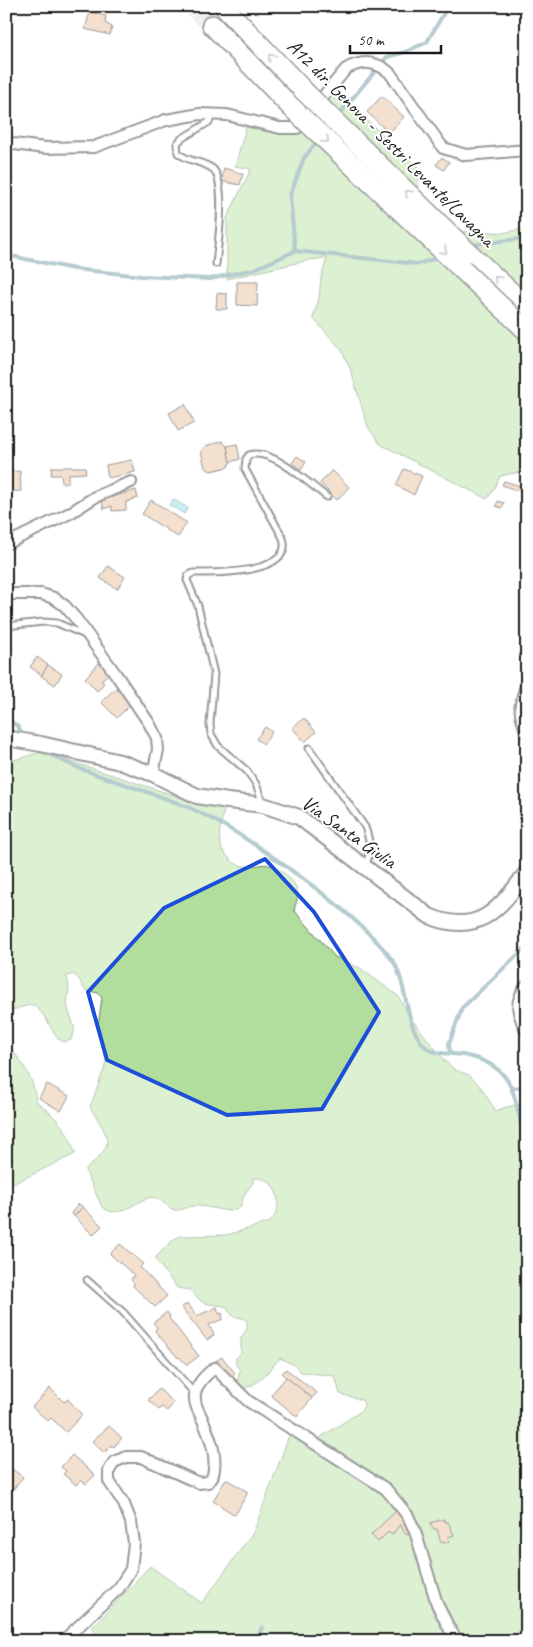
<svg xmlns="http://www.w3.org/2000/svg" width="533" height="1647" font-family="Caveat,sans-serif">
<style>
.green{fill:#b1de9c;stroke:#667d5c}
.water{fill:#88d9e3;stroke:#5d8d93}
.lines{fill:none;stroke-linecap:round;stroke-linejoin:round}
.stream{stroke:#5d8d93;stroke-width:4}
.building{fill:#e6ba96;stroke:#1c1c1c}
.highway-tunnel{stroke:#ddd;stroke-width:19;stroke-dasharray:19 9;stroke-linecap:butt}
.lane-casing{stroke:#1c1c1c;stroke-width:9}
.street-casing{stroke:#1c1c1c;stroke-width:14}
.secondary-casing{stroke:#1c1c1c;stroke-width:18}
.highway-casing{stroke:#1c1c1c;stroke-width:22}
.lane{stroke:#fff;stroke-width:5}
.street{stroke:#fff;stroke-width:10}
.secondary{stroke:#fff;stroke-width:14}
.highway{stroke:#fff;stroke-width:19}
.highway-bridge-casing{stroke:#1c1c1c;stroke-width:22;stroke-linecap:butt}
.highway-bridge{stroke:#fff;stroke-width:19}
.oneway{stroke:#999}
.marked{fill:none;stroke:#1d4ed8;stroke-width:4;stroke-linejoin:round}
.labels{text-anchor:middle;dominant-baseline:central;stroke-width:4;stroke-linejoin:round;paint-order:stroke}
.street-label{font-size:20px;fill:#1c1c1c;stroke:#fff}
</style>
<rect width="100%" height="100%" fill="#fff"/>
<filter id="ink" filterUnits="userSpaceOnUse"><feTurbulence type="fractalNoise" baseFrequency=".02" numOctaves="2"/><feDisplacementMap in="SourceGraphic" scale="10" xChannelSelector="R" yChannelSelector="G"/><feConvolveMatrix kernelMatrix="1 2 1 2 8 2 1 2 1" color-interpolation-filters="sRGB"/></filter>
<g filter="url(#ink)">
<g class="green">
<path d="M335 91 419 168 417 216 460 232 481 231 502 233 518 230 527 225V473L521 472 500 476 495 488 487 499 380 444 368 427 350 368 341 349 313 318 319 298 321 278 327 258 309 260 227 279V218L251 169 235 166 246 127C303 141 300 134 335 91Z"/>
<path d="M43 752 179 797 225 807C221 825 213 843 229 858 233 863 239 866 246 866 253 867 262 863 269 865 279 867 292 879 296 887 300 894 296 903 294 910L335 957 360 968 398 996 410 1017 444 1060 455 1070 469 1075 480 1086 496 1111 506 1107 527 1103V1641H104L91 1629 150 1566 202 1603 254 1531 290 1433 315 1441 361 1411 364 1406 363 1401C356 1397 348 1397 340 1394L335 1376 301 1372 294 1365 280 1358C270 1369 258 1387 242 1388L237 1383 240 1370 236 1365V1358L241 1353V1337C247 1331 248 1327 246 1319L233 1316 225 1306C206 1304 203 1305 190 1290L177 1288 156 1260V1257L174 1239 181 1236 227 1235 270 1222C286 1207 277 1175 253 1178V1183L244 1195 240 1208C227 1215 210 1205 194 1206 186 1206 180 1213 172 1209 164 1205 158 1194 148 1198 132 1203 119 1220 102 1207L85 1170C117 1142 110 1140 90 1107L105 1067 106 1060 98 1026 102 998 98 993 85 990 78 978 73 974 67 976 69 988 67 1006 74 1026V1033L71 1040 64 1042 58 1039 44 1016 35 1005H29L9 1011H6V761C20 760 30 754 43 752Z"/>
<path d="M6 1042C21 1062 34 1076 36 1101 54 1115 70 1131 75 1154L6 1187Z"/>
</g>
<polygon class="water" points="173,499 188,508 184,514 169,505"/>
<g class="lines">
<g class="stream">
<polyline points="337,117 387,57 405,52 427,42 448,6"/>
<polyline points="470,245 527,238"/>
<polyline points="295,251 290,195 304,158 318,140"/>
<polyline points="6,255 74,269 142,276 210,279 255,269 295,251 418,264 440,257"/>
<polyline points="6,717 18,727 23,736"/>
<path d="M40 750C51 755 63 761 74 766 113 782 153 792 192 809 227 825 257 845 288 868 321 891 353 916 381 946 385 951 391 958 395 964 408 988 405 1030 427 1048 435 1055 453 1053 463 1055 521 1066 512 1101 527 1146"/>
<polyline points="450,1053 449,1044 462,1008 527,946"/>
<polyline points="512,1088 527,1087"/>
<polyline points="256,1641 262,1627"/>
</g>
</g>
<g class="building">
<polygon points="90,12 106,16 105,23 112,27 110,35 85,29"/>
<polygon points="382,96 404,117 389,133 367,112"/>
<polygon points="442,157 449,162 444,170 436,165"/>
<polygon points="224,168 243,174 240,185 221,181"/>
<polygon points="237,282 258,282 257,306 237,305"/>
<polygon points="217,293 227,294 227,309 216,309"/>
<polygon points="185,404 194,423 178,431 169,413"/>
<polygon points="222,441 227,446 230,462 228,467 211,471 205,468 201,451 205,446"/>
<polygon points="237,444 240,459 230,462 227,446"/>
<polygon points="297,456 306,462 301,470 292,463"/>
<polygon points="132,460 135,472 108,478 106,465"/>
<polygon points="52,467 85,467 86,473 68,474 68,483 62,483 61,475 51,475"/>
<polygon points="404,469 422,476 414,495 396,485"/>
<polygon points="6,470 8,472 20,471 21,491 6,492"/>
<polygon points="332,470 349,487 337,500 320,483"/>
<polygon points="504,481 527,488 527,494 502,485"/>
<polygon points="136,490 138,498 126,502 126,510 112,511 112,506 104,509 101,500"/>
<polygon points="151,500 187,523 178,537 142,514"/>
<polygon points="498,501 504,503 502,508 496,506"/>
<polygon points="527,532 527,544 522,542"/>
<polygon points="108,566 125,577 117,589 100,578"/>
<polygon points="37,657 48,665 42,675 30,667"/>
<polygon points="99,663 109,673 101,681 104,683 97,691 85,678"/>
<polygon points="48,665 62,674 55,685 41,676"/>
<polygon points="116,688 131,704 117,718 101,702"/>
<polygon points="304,718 316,732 305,742 292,728"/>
<polygon points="265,727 272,732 264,744 256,739"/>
<polygon points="47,1084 69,1096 61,1111 39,1098"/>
<polygon points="79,1204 83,1207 74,1216 71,1213"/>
<polygon points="83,1207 102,1226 93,1235 74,1216"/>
<polygon points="120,1244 143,1264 140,1267 167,1296 155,1307 133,1286 134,1283 131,1280 134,1275 110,1254"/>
<polygon points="188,1304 197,1316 217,1307 219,1314 222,1313 223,1319 209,1325 214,1335 207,1340 181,1307"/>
<polygon points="167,1312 170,1316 169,1318 199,1356 187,1365 179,1357 178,1358 155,1331 157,1327 153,1323"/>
<polygon points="222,1357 235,1373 229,1380 214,1362"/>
<polygon points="286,1369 317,1393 312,1398 282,1374"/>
<polygon points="286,1377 312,1398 297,1417 271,1395"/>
<polygon points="50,1388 64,1402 68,1399 82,1415 66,1432 51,1418 48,1421 32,1407"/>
<polygon points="159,1389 174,1403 167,1411 162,1407 159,1410 148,1400"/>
<polygon points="109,1426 122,1438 114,1447 112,1445 104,1453 92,1441"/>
<polygon points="72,1455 95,1475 86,1484 81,1480 76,1485 63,1474 66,1471 61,1467"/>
<polygon points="9,1467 23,1477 11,1492 6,1488 6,1470"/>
<polygon points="226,1479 248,1492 235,1515 213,1501"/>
<polygon points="399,1508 412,1532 405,1534 400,1524 392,1535 388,1532 378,1542 371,1535"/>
<polygon points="444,1519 445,1522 448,1522 454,1535 448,1537 449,1541 441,1543 437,1529 433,1529 430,1523"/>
</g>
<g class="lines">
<polyline class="highway-tunnel" points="192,6 212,25"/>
<g class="lane-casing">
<g id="lane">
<path d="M213 114 209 122 181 139 177 144 178 153C188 162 203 161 213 169 227 183 218 245 216 264"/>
<polyline points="6,626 43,622 57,623 85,635"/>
<path d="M527 677C515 706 515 711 527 740"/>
<path d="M309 748 365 827C370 841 372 852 365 866"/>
<path d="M263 804 256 784 247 771 218 746 211 734 210 724 214 674 198 606 187 580 188 576 193 573C213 573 295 575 283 538L245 469 246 459 249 455C272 447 309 484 327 497"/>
<polyline points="87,1280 123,1312 195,1394"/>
</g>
</g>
<g class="street-casing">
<g id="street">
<path d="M6 143 45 148 94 147 166 120 200 114 227 115 280 128H297L346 69C362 60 376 61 390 73L443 148 466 155 527 150"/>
<polyline points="6,544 70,513 95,497 131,482"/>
<polyline points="6,594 41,594 54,598 65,606 77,620 115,673 149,723 157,738 158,750 153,774"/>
<path d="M63 1641 119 1588 131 1569 134 1543 131 1522 124 1504 109 1481V1471L114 1462 126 1457H141L199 1483 208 1482 212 1478C219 1458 210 1437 202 1418 199 1412 195 1406 195 1399 193 1387 206 1374 215 1368L248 1401 386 1489 408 1516 415 1531 437 1604 450 1630 458 1641"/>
</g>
</g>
<g class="secondary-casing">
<g id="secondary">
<path d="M6 738 41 744 120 762 153 774 197 796 228 801 263 805 299 817 429 916C479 937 499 909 527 872"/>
<path d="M527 988C516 1005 520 1011 527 1028"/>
</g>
</g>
<g class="highway-casing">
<g id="highway">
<polyline points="226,9 305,92"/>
<polyline points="212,25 290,106"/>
<polyline points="468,252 527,307"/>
</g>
</g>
<use href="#lane" class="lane"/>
<use href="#street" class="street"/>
<use href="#secondary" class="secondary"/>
<use href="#highway" class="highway"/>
<g class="highway-bridge-casing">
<g id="highway-bridge">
<polyline points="305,92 468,252"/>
<polyline points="290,106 527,331"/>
</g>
</g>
<use href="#highway-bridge" class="highway-bridge"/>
</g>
<defs><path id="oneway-chevron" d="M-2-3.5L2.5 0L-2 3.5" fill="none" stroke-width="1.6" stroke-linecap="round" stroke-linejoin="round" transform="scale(1.25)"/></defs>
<g class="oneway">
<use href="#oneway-chevron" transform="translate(271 57) rotate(-133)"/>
<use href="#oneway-chevron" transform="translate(326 140) rotate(43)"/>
<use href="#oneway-chevron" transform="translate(408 193) rotate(-136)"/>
<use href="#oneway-chevron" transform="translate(444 251) rotate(43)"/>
<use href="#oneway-chevron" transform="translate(497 279) rotate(-137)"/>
</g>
</g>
<path d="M0 0H533V1647H0ZM265 859 314 912 379 1012 322 1109 227 1115 107 1060 88 992 164 908Z" fill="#fff" fill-opacity=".55" fill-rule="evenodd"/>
<path class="marked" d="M265 859 314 912 379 1012 322 1109 227 1115 107 1060 88 992 164 908Z"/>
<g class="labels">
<g class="street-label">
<text transform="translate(391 143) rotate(45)">A12 dir. Genova - Sestri Levante/Lavagna</text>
<text transform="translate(349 832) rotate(35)">Via Santa Giulia</text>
</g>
</g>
<rect width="533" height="1647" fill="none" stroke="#fff" stroke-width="25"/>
<rect x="12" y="12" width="508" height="1622" fill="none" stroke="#1c1c1c" stroke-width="2" filter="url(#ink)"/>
<path d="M350 45v8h91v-8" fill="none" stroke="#1c1c1c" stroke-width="2.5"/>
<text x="358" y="45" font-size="15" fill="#1c1c1c" stroke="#ffffff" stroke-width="4" paint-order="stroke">50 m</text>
</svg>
